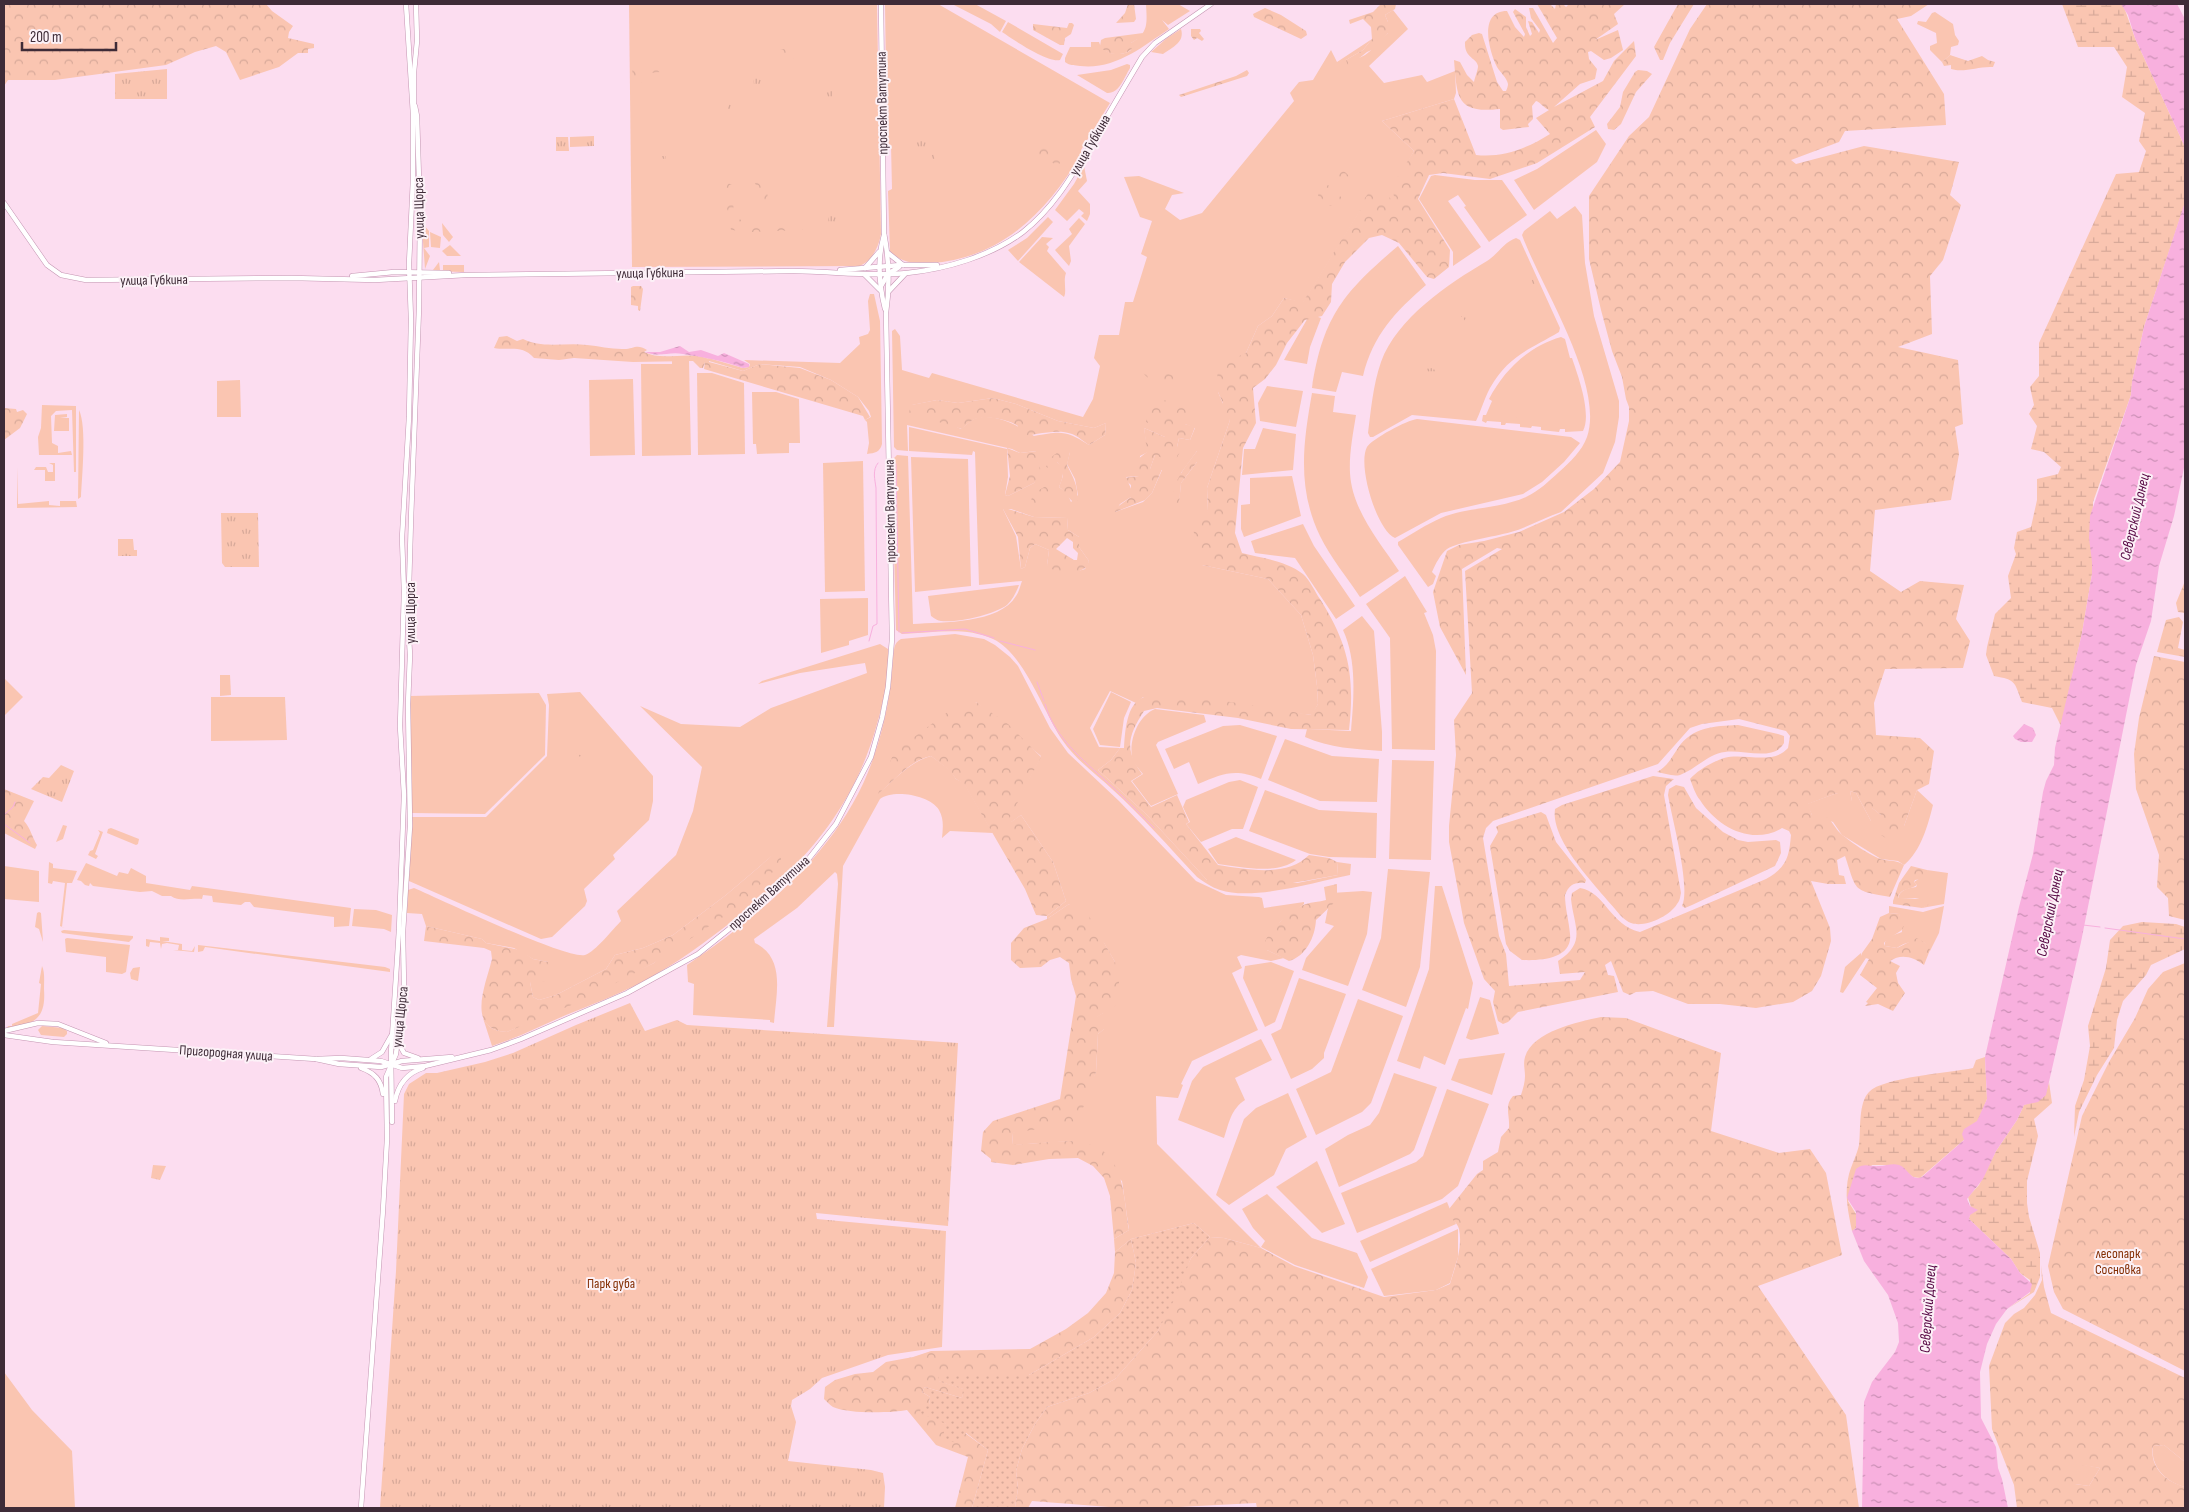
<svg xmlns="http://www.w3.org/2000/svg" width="2189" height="1512" font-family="'Sofia Sans Condensed',sans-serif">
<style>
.grass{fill:#fac5b1;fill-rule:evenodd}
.forest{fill:url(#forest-crowns);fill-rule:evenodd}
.wetland{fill:url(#wetland-marsh)}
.park{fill:url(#park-tufts)}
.garden{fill:url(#garden-dots)}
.water{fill:url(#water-ripples)}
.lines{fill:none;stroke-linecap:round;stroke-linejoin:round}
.stream{stroke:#f8b0de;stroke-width:1}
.major-casing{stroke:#c495b2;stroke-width:5.5}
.major{stroke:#fff;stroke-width:4.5}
.labels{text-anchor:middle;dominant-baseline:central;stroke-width:4;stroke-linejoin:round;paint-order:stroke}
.street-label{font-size:14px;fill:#3e2b37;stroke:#fcf1f7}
.park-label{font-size:14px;fill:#842e04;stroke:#fcf1f7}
.water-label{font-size:15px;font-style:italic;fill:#550542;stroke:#fcf1f7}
</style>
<defs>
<pattern id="forest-crowns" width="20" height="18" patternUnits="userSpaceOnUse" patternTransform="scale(1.25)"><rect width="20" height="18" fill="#fac5b1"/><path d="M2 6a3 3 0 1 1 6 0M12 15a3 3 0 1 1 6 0" fill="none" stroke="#d7a999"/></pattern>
<pattern id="wetland-marsh" width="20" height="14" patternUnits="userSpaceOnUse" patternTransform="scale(1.25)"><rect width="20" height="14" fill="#fac5b1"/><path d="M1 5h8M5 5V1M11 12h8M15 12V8" fill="none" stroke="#d7a999"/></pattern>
<pattern id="park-tufts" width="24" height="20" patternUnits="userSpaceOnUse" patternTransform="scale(1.25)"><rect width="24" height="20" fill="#fac5b1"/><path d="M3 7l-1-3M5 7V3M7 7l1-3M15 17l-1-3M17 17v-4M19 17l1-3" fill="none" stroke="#d7a999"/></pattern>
<pattern id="garden-dots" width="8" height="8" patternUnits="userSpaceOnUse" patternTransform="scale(1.25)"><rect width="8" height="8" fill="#fac5b1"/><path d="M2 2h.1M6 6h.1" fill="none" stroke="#d7a999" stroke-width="1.8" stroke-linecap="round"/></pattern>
<pattern id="water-ripples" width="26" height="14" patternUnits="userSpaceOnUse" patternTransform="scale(1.25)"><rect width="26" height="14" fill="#f8b0de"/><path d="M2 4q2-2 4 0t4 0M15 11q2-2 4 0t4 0" fill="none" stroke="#ca8fb5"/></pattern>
</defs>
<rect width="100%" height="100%" fill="#fcddf0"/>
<g class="grass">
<path d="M629 4H877L881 234C879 246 872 262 859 266L632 267Z"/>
<path d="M885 4H938L1110 103 1081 150V154C1048 211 1001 259 931 263 915 263 902 264 890 251L888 191 892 189 891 145 887 143Z"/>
<polygon points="952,4 975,4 1006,21 1000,32 991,24"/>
<path d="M1146 4H1178L1190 11 1168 25 1162 20 1169 29C1142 47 1115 70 1080 66 1075 65 1070 66 1065 62V58L1070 47H1091V42H1099C1102 55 1122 57 1131 50V43C1149 33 1147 23 1146 4Z"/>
<path d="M1393 10 1408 29 1369 66 1384 83 1422 75 1427 82 1455 71 1456 93 1454 99 1382 121 1414 151 1408 162 1396 209 1366 214 1360 211 1303 303 1284 298 1272 316 1258 326 1246 353 1218 392 1230 420 1207 488 1208 511 1202 565 1268 579 1301 615 1313 655 1317 686 1318 704 1312 715 1143 697 1136 703 1110 691 1090 728 1099 747 1120 748 1111 760 1098 770 1146 814 1207 880 1297 883 1338 875 1337 862 1351 864 1350 875C1315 882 1253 901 1220 890 1211 887 1204 882 1197 877 1169 847 1142 816 1112 789 1095 773 1076 760 1063 741 1043 712 1025 654 993 639 965 626 931 633 902 634L896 630 892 464 894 458 897 455 908 456 913 624C943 622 999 624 1016 596 1019 592 1020 586 1022 581L979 585 975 452 973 451 972 455 909 451V427L1007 449 1008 477 1005 495 1008 496 1034 483 1040 470 1036 451 1020 453 1012 449 907 425 908 451 897 450 894 447 892 331 895 329 900 336 902 370 929 378 932 373 1083 417 1093 399 1100 366 1094 358 1099 335H1119L1125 302H1133L1147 257 1141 254 1152 221 1140 217 1124 177 1139 176 1184 193 1172 195 1165 209 1180 220 1202 213 1294 101 1290 93 1299 82 1313 80 1331 50 1337 62 1372 39 1363 50 1346 60C1369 60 1372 46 1388 33V22L1385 15ZM993 398 1016 404 1058 421 1094 428 1106 423 1105 435 1089 445C1066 430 1061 431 1034 436 1018 426 995 412 974 419 970 421 965 426 961 429L912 405 937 400 958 403ZM1185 424 1195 428 1190 440 1179 438 1177 447 1155 455 1150 469 1162 470 1152 493 1143 502 1115 512 1120 504 1131 497 1132 491 1126 477 1139 476 1140 456 1148 452 1144 428 1165 437V431ZM1197 451V462L1181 483 1179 503 1181 473ZM1070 452 1067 464 1075 479 1078 495 1071 502 1067 493 1059 487C1063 478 1066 469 1057 462ZM1003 509H1011L1034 517 1067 518 1068 530 1079 537V547L1089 561 1085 569 1075 572 1047 565 1049 550 1035 544 1030 548 1025 567 1021 569 1016 536Z"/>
<polygon points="1935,12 1953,24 1955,35 1959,41 1958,45 1951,47 1950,55 1942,62 1930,50 1930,46 1937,43 1936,33 1917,24 1918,21 1926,22 1932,13"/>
<path d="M1008 22 1063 54 1060 60C1047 63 1014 40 1002 32Z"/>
<path d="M1181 29C1185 42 1173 47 1163 54L1151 52 1167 38Z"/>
<path d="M1127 64 1130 65V68C1124 78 1119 94 1107 93L1077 75 1111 70Z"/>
<polygon points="1596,130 1606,144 1597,162 1534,210 1514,180 1537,169"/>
<polygon points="1084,166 1087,181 1078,191 1090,204 1090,214 1087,221 1081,216 1084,213 1079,209 1067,221 1055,210 1074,184"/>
<polygon points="1435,175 1475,180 1502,180 1527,215 1489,242 1464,207 1466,206 1458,195 1448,201 1481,247 1453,266 1453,252 1419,199 1431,176"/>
<path d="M1575 206 1582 215 1585 263 1594 316 1619 401V417L1615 442 1603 473 1561 512C1544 518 1528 527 1511 532 1494 537 1460 541 1447 549 1440 555 1436 563 1432 572L1436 576 1433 584 1428 587 1398 545V542C1412 534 1427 524 1441 518 1467 507 1499 509 1526 497 1539 491 1549 481 1559 472 1570 462 1582 451 1587 437 1605 384 1540 285 1522 235L1524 231 1550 211 1557 219Z"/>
<polygon points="421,214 423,214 423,224 429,231 429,247 424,248 430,256 425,269"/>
<polygon points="1048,217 1053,222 1018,261 1008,250 1027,238"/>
<polygon points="1079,218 1085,224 1069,246 1071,261 1069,266 1055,250 1072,234 1069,229"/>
<polygon points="442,223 453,237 449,242 443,235"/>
<polygon points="430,232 441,237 440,248 431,247"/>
<path d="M1042 237 1053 238 1046 244 1049 247 1047 251 1066 273C1063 281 1067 291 1064 297L1019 262Z"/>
<path d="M1516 238 1520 240 1560 328 1559 332C1529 350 1509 355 1490 388 1484 399 1481 411 1476 421L1412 415 1373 437H1370L1368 433C1371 410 1373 385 1381 362 1397 318 1448 284 1487 261 1497 255 1504 242 1516 238Z"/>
<polygon points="450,245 461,256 447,256 442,251"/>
<path d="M1398 246 1426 285C1395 312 1373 335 1363 376L1342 372 1336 392 1312 388C1323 316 1344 292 1398 246Z"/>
<polygon points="439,262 440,270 443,270 443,265 464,265 464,272 427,271 433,270"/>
<path d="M870 294H874L880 321 882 444C880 452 875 453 867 454L869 443 867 422 865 420 871 417 869 411 858 397 831 380 800 367 760 364 743 371 709 361V359L705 357 743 368 749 367 750 364 744 360 840 363 860 344 859 337 868 334 870 330 868 301Z"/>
<polygon points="1310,314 1321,318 1310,347 1307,364 1284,360"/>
<path d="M1561 337 1565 339 1570 358H1572C1578 376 1592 413 1583 431L1565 432V429H1560L1559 432 1541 430V427L1532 426 1531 428 1520 427V424L1506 423 1505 425H1501V422L1487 421 1486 423 1482 421 1483 415H1486L1492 401 1489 399C1504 370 1529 346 1561 337Z"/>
<polygon points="672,361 689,361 691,455 642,456 641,364 672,364"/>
<polygon points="697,373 712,373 744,383 745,454 698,455"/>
<polygon points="633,379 635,455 590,456 589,380"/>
<polygon points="240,380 241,417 217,417 217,381"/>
<polygon points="1267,386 1303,391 1296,427 1260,421 1258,403"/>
<polygon points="752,392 776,392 799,399 800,443 789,443 789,453 757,454 756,444 753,444"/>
<path d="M1312 393 1335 396 1333 412 1356 415C1353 434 1349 454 1350 473 1352 510 1379 541 1399 571L1360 597C1347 577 1330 557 1320 536 1297 488 1303 444 1312 393Z"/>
<polygon points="42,405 76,406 76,472 74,472 72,410 56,411 51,416 52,443 58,446 58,453 71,451 72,455 39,455 38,437 41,428"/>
<path d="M79 410C87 427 82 476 81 497L78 499Z"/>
<polygon points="67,414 67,417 60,418 69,418 69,431 54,431 55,415"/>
<path d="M1417 419 1571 437 1580 443 1564 462 1542 482 1523 494 1441 513 1395 538C1377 531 1357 465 1367 447 1372 439 1407 420 1417 419Z"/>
<polygon points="1263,428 1296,434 1293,470 1242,475 1244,449 1255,449"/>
<polygon points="911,457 968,459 971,586 915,592"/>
<polygon points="863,461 865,591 825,592 823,463"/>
<polygon points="49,463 55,463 55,481 45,481 45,470 34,470 36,467 46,467 48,472 53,472 53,465"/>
<polygon points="17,467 18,504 49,501 49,505 60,506 60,501 76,501 77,507 17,508"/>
<polygon points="1292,476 1301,516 1244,537 1241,529 1241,505 1250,504 1250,478"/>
<polygon points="1303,524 1314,546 1355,606 1336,619 1295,558 1255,553 1251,541"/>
<polygon points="1405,576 1427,612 1424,613 1433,635 1436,651 1435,750 1392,749 1390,638 1366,604"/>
<path d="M1019 585C1016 593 1013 599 1007 605 993 615 958 623 941 621 938 621 934 618 931 616L928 596Z"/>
<polygon points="868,598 868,635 849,641 849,645 821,653 820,599"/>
<path d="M1362 616 1374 631 1382 732V751C1355 749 1330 748 1305 737L1307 729 1351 731C1354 699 1357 660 1343 630Z"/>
<path d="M955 634 984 639 995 645 1010 657 1018 666 1050 728 1068 753 1119 801 1196 881 1226 895 1259 897 1262 898 1264 908 1304 902V904L1280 922 1267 950 1284 958 1271 961 1241 955 1237 957 1242 968 1232 973 1258 1030 1192 1061 1181 1084 1183 1085 1178 1098 1156 1096 1157 1144 1261 1248 1224 1238 1210 1237 1194 1223 1131 1239 1115 1252 1114 1239 1129 1230 1122 1181 1072 1141 1012 1145 1013 1133 1090 1085 1096 1072 1098 1034 1104 1029 1096 1017 1103 1013 1115 962 1104 943 1069 904 1047 919V916L1066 901 1053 862 1021 815 1010 823 1008 819 1041 756 976 702 879 793C894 780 911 761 931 756L950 770 956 779 964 783 993 833 950 831 942 838C943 828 944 819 939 810 930 795 893 789 880 799L843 866 834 1027H827L838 884 837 874 835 872 797 908 754 939 755 943C786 958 776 994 774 1023L770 1022V1020L693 1015 694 984 688 982 687 965C764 912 844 847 874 756 885 724 891 692 893 659 894 651 893 643 901 639Z"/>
<path d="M880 644 888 649C891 672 882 708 875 731 851 812 801 867 736 918 706 942 676 964 642 982 617 995 591 1005 566 1015 541 1026 517 1038 492 1046L483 1018C489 1029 495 1031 507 1032L654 963 773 855 726 895 673 935 643 948 615 955 606 969 556 995 539 1000 533 997 530 982 548 962 533 959 514 948 486 943 482 939 426 926 422 914 407 913 408 890 414 888C440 899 567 960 585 955 595 952 613 929 621 921L617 911 676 855 693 811 702 767 640 706 681 724 740 727 771 708 867 673 865 663 800 673 758 684 762 681Z"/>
<polygon points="220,675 230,675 231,695 220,696"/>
<polygon points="4,678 23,697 5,715 4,714"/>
<polygon points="580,692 653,776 653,801 649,820 613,855 615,859 584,889 587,901 585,906 552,937 541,939 409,881 411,817 486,817 547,756 549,705 547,694"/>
<polygon points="1111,692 1131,702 1124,718 1120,747 1100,745 1093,729"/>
<polygon points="539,693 546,705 545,755 485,814 412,813 409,701 410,696"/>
<polygon points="211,697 285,697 287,740 211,741"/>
<path d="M1155 709 1204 715 1206 722 1158 742 1156 745 1178 794 1151 806 1132 781 1143 774C1139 769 1133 763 1132 757 1129 740 1138 716 1155 709Z"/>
<path d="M1240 725 1277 736 1261 779C1234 768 1223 774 1198 784L1189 762 1174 769 1165 749 1223 726Z"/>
<polygon points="1285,739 1332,756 1379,759 1377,802 1320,801 1268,780"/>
<polygon points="1392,760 1434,761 1431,860 1389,859"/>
<polygon points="1240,780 1258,787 1243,829 1232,829 1201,842 1186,824 1190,822 1183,807 1186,800 1229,782"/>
<polygon points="1265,790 1319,810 1377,813 1376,858 1329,857 1310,854 1249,831"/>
<path d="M1917 790 1933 805C1928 825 1921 851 1904 865L1898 861 1881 859 1842 835 1833 822 1812 815 1807 804 1837 793 1852 801 1850 791 1856 793 1871 821V807L1881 815 1904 826Z"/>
<polygon points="63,825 67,826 63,839 56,842"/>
<polygon points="111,828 139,839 138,844 136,845 107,833 108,829"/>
<polygon points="98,830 103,832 95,854 98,856 96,859 88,855 90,851 93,850 100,833"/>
<path d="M1236 837 1296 860C1276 875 1242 867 1218 864L1208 849Z"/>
<polygon points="49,862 53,864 53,868 77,871 72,883 67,883 62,927 65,928 60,926 65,883 53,881 52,884 48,883"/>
<path d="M86 863 117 876 119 872 128 874 131 868 146 876V883L190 890 192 886 351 908 349 926 334 927V917L254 907 250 902H245L241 905 213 902 212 896 203 895 202 899C191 898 179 902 171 896H162L152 891 140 892 93 886 90 883 89 886 85 885 81 881 77 880Z"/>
<polygon points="4,866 39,871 39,902 4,899"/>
<polygon points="1388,869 1430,872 1420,967 1406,1007 1362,990 1381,938"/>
<path d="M1927 870 1948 873 1944 904 1922 908 1928 904 1919 898 1898 899C1899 890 1908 888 1916 887L1917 885 1914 882 1928 873Z"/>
<polygon points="1435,886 1442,886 1473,983 1468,1009 1466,1008 1445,1065 1424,1056 1420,1069 1397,1061 1429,969"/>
<polygon points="1363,891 1372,892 1367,934 1348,986 1302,970 1306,958 1334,926 1325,923 1331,893"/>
<path d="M1889 906 1923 912 1944 906 1939 933 1930 951 1925 943C1916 940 1905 942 1897 948L1885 946V942L1888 937 1902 932 1899 914 1889 913Z"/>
<polygon points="354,909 376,910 392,915 391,932 384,929 352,926"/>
<polygon points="39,912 41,913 43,942 39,929 35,927 37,913"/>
<polygon points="64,930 133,936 133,938 129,942 62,933 61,931"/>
<polygon points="160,937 169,938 169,941 162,941 182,944 182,950 192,951 195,946 194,952 173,950 178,950 179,945 167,943 162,944 161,949 160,943 150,942 149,947 146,946 146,939 160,941"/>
<polygon points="67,938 130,945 126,972 122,974 106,972 106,957 66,952 65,939"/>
<polygon points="198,945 385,967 390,969 390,972 205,947 203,951 198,952"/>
<polygon points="1861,953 1862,956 1866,958 1843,993 1840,992 1845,967"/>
<polygon points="1271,962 1294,971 1275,1022 1265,1027 1243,978 1245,966"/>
<path d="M42 966C45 972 44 982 44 989 46 1017 36 1025 7 1028L8 1026H12V1024L38 1013 41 984 39 983Z"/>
<polygon points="140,967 138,981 131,979 130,973 133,968"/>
<polygon points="1299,978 1346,994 1324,1053 1324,1058 1312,1069 1291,1079 1271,1034 1281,1029"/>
<polygon points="1480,997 1490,1000 1499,1034 1471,1040 1466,1038"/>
<polygon points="1358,999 1403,1016 1371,1103 1362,1112 1316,1135 1296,1089 1331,1072"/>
<polygon points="42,1026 63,1028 67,1031 67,1034 64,1037 41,1035 38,1030"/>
<path d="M1261 1039 1272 1060 1235 1078 1245 1100C1231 1109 1229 1123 1224 1138L1178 1120 1192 1081 1203 1067Z"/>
<polygon points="1505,1053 1492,1095 1451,1080 1459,1059"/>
<polygon points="1394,1073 1437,1087 1414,1150 1410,1154 1339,1187 1325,1149 1348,1135 1370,1125 1379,1113"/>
<polygon points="1447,1089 1489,1104 1458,1186 1442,1199 1357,1233 1341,1193 1416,1162 1423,1156"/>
<polygon points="1288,1093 1307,1137 1286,1149 1274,1175 1229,1205 1216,1195 1244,1119 1256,1108"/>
<polygon points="1317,1161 1345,1224 1322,1233 1276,1187"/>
<polygon points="1267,1194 1312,1238 1357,1253 1368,1277 1364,1288 1295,1265 1261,1247 1265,1241 1253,1228 1242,1209"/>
<polygon points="1447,1202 1456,1224 1370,1262 1360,1241"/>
<polygon points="1458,1229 1458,1257 1450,1283 1436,1290 1384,1296 1371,1269"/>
<polygon points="4,1372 32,1410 72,1451 75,1508 4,1508"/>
<path d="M2164 1445 2185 1462V1487C2166 1482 2150 1467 2153 1446Z"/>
<polygon points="2075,1463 2100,1468 2089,1486 2075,1484"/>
</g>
<g class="forest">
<polygon points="4,4 266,4 272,11 293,26 289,32 288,38 314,44 314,48 308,49 308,53 298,53 279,67 240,80 226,52 216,46 195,52 166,65 55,80 8,80 4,86"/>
<polygon points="1128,4 1134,4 1136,19 1134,22 1116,23 1125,13"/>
<polygon points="1381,4 1396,4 1395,9 1385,15 1388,22 1388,33 1374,49 1367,52 1348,67 1346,60 1363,50 1372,39 1371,27 1363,19 1350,24 1349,20 1373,12"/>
<path d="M1537 4H1550L1555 9 1556 4H1563L1566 7 1569 4H1625L1614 14 1618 24 1595 40 1618 30 1623 50 1611 58 1604 60 1591 51 1588 52 1589 59 1597 69 1595 79 1580 84 1554 107 1603 81 1614 61 1634 41 1636 56 1590 117 1595 127 1537 163 1490 179 1443 173 1429 175 1418 199 1450 250 1449 267 1434 279 1427 277 1399 243 1382 235 1369 238 1345 262 1332 284 1331 302 1322 316 1305 320 1287 343 1276 365 1265 379 1253 388 1256 423 1243 448 1235 533 1242 553C1262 558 1286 561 1303 574 1310 580 1315 592 1320 599 1349 645 1355 676 1349 730L1291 729 1238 718 1157 708 1144 711C1128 736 1124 749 1142 774L1131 781 1151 807 1177 795 1189 822 1186 824 1218 865C1246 869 1286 878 1309 855L1329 858 1337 862 1338 875 1248 891 1228 889 1207 880 1146 814 1098 770 1111 760 1120 748H1124C1125 733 1126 703 1144 697 1154 693 1168 696 1178 696 1223 700 1267 707 1311 715L1318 704 1317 686 1313 655 1301 615 1268 579 1202 565 1192 525 1208 511 1207 488 1230 420 1220 413 1223 403 1218 392 1217 366 1246 353 1258 326 1272 316 1284 298 1303 302 1360 210 1366 213 1363 201 1369 192 1384 189 1396 207 1392 186 1414 151 1382 121 1454 99 1476 155C1503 158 1528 148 1550 134L1536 118 1549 110C1544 108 1540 102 1536 101L1532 106 1533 119 1528 124 1529 127 1503 130 1500 128V109C1456 114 1457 97 1454 60L1460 62 1467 75 1474 82C1475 77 1478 70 1478 66 1477 58 1464 58 1465 42L1472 35 1479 33 1482 34 1497 82 1503 91H1506C1507 89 1508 86 1508 84 1507 78 1500 72 1497 67 1489 51 1478 11 1507 11L1515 27 1524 37 1525 34 1513 12 1515 9 1526 17V27L1530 36 1532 34 1528 21 1532 22 1539 33 1540 30 1531 18 1529 8H1533L1553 43 1557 38Z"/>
<polygon points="1678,4 1694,4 1670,43 1663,60 1660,60 1654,47"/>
<path d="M1707 4H1929L1911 16 1897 19 1944 94 1946 125 1845 131 1839 142 1791 160 1796 164 1864 146 1959 162 1950 195 1961 205 1943 260 1930 276 1932 334 1898 347 1958 360 1963 424 1955 427 1959 454 1951 500 1875 510 1870 571 1901 592 1920 581 1964 585 1956 619 1970 641 1963 668 1885 669 1874 703 1876 735 1920 738 1934 751 1929 784 1917 790 1904 826 1889 840 1876 832 1881 815 1872 808 1874 819 1871 821 1856 793 1850 791 1852 801 1842 800 1837 793 1808 804 1812 815C1834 813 1831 828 1845 837 1855 845 1867 853 1878 858 1888 862 1896 859 1904 865L1890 897C1852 890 1857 892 1845 856L1837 860 1839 875 1844 876 1846 884H1828L1811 881 1830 928 1831 941 1821 976 1812 991 1793 1002 1756 1008 1720 1004H1688L1653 991 1636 992 1630 995 1623 992 1611 961 1605 965 1608 975 1614 976 1618 992 1518 1012 1508 1022 1503 1024 1498 1021 1493 1002 1495 991 1484 979 1464 923 1449 842V826L1456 755 1454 720 1472 693 1465 571 1502 549 1497 548 1462 569 1466 675 1440 627 1433 592 1447 551 1459 545 1484 541 1519 532 1564 512 1594 489 1620 462 1629 421V407L1626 399 1622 377 1612 351 1601 310 1589 259V196L1629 136 1649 117 1690 29ZM1739 719 1786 731 1790 736 1788 748C1772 766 1744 752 1724 758 1712 762 1698 770 1690 779 1693 786 1695 794 1700 800 1717 827 1752 846 1782 828L1789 831 1791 835C1789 857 1787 867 1766 879L1640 932C1610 925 1605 892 1580 888L1572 893 1571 899C1574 927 1587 942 1558 961L1560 974 1585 972 1580 980 1509 986 1506 954 1499 936 1483 838 1486 828 1493 821 1658 764 1690 728 1702 724Z"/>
<polygon points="1265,8 1281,15 1306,31 1307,35 1301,39 1254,17 1253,14"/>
<polygon points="1069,23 1072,23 1074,25 1071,34 1065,38 1064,45 1060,45 1033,30 1033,24 1067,28"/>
<polygon points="1191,29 1200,29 1201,31 1199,33 1204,39 1202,41 1197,38 1194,40 1191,36"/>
<path d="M1143 33 1141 37 1131 43 1132 48C1126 57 1106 56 1100 46L1101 40 1105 38Z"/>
<polygon points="793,44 801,45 801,58 778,59 780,50 789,48"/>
<path d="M1950 55 1968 61 1982 56 1988 60 1995 62 1993 67C1978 66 1965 73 1951 69V65L1944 66 1942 62Z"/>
<polygon points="632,65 653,66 660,72 642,74 642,82 633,83"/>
<polygon points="1247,70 1249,73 1247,76 1181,97 1179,95 1236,76"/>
<polygon points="1638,70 1647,71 1652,74 1636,92 1621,124 1614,130 1608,129 1607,124 1620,107 1623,92 1635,72"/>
<polygon points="1042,138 1053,145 1051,148 1064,156 1058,166 1034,152"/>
<path d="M1339 169C1345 171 1350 175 1351 182L1340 187 1333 176 1335 170Z"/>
<path d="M726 182 732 185C731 191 734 195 734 200 734 206 732 210 735 215 745 230 789 224 803 221V230L752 232 731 230 727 208Z"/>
<polygon points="754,182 768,182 767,207 758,201 760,191"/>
<polygon points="1328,185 1341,197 1341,201 1330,206 1318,196 1319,190"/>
<polygon points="633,286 641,286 643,289 640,311 638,310 638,306 631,305 631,287"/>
<path d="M507 336 517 341 523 339C542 349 566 342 587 345 599 346 610 349 622 349 633 350 636 343 647 350L644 352C664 362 688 350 709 359V362L743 371 760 364 800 368 831 380 858 397 870 417 865 420 863 416 704 369 705 362 703 368H700L693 361 633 362 574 358 559 360 534 358C522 344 509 351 494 348L499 337Z"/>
<path d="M1148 368 1182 378 1184 385C1171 385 1152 384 1143 373Z"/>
<polygon points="1154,397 1189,408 1185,424 1195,427 1190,440 1179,438 1177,447 1181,450 1174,463 1155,455 1150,469 1162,469 1152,493 1145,500 1115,512 1113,510 1131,497 1131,485 1123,478 1139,476 1138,459 1147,452 1144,428 1165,437 1165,431 1146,422 1147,409"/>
<path d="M993 398 1016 404 1058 421 1094 428 1106 423 1105 435 1089 445C1084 442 1078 436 1072 434 1055 428 1035 436 1018 436V426C1008 419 987 415 975 419 970 421 965 426 962 429L909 413 911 405 937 400 958 403Z"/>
<polygon points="4,408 16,409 17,412 23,410 27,414 20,428 4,440"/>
<polygon points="1007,448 1020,453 1037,451 1041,473 1034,483 1008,496 1005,495 1010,476"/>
<path d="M1068 449 1070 452 1067 465C1073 477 1079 487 1077 502 1070 504 1066 491 1059 487L1063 476 1059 464 1057 462 1049 468 1046 467C1050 456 1057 451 1068 449Z"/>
<path d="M1197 451V462L1181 483 1179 503 1174 506C1168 486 1186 466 1197 451Z"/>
<polygon points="1046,486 1049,486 1055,491 1054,498 1043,500 1032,506 1029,505 1034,493"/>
<path d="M1005 508 1034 517 1067 518 1068 530 1079 537V547L1089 561 1087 567 1070 576 1049 568 1047 565 1049 550 1035 544 1030 548 1025 567 1021 569 1018 537 1003 509ZM1067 538 1073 542V548L1078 553 1077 560H1074L1056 549Z"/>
<polygon points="2185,581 2185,613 2178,612 2176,603"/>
<polygon points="2179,617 2183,622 2178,648 2185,650 2185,657 2157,652 2166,620"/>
<polygon points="2154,656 2185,662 2185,920 2169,916 2168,898 2157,887 2159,855 2136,789 2134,754 2139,718"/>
<path d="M976 702 1008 724 1041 757 1009 819 1011 822 1021 815 1053 862 1066 901 1047 916 1036 915 1025 889 964 784 956 779 949 770 931 756C911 760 893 781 878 794L894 752 949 711Z"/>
<path d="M1738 725 1778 734 1784 736V743C1774 762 1742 749 1725 752 1708 754 1696 769 1680 775 1673 777 1664 773 1657 772 1668 766 1671 758 1678 748 1692 727 1714 726 1738 725Z"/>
<path d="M1653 776 1674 779 1666 786 1664 795 1681 893C1680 897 1680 901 1677 904 1670 916 1645 928 1631 923 1628 922 1624 919 1621 916 1601 891 1550 842 1555 809L1562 805Z"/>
<path d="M1676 785 1684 787 1696 808 1723 832 1738 840 1748 842 1776 840 1780 842 1781 853 1775 866 1692 905 1685 908 1682 906C1691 887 1672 819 1668 795L1669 789Z"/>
<path d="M4 789 34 801 24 821C30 827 32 837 37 845L35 849 4 833Z"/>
<path d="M1541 812 1546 815 1556 842 1586 880 1585 883C1574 882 1569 885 1565 895 1565 908 1569 921 1570 934 1573 959 1540 961 1522 960L1510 951 1506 944 1490 846 1498 832 1496 827 1499 825Z"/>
<path d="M773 855 781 857V864L735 909 654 963 581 1001 507 1032C465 1030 486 984 492 959L491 951 484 948 424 941 426 926 482 939 486 943 520 950 533 959 548 962 552 971 550 981 530 982 533 997 539 1000 556 995 606 969 615 955 643 948 673 935 726 895Z"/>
<path d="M1911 866 1927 870 1929 873 1922 879 1915 880 1914 882 1917 885C1910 890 1900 888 1898 898L1915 899 1928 896 1929 900 1928 905 1922 908 1893 904V901L1899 883Z"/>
<path d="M1337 884V900L1316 920C1315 937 1306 956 1289 961L1267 950 1264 945C1266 932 1293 908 1306 904 1312 902 1319 902 1326 900L1324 887Z"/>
<path d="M1069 904 1089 916 1115 962 1119 978V993L1115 1006 1097 1017 1108 1026 1098 1034 1096 1072 1085 1104 1075 1123 1013 1133 1012 1144C1031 1145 1051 1141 1070 1141 1124 1142 1123 1189 1129 1230L1114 1239 1110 1196 1104 1178 1093 1166 1078 1158 1049 1159 1013 1165 991 1162V1159L981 1151 983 1132 993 1121 1060 1099 1076 996 1071 979 1069 963 1060 957 1050 960 1041 967 1020 968 1011 960V943L1024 928 1047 919Z"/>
<path d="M1889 913 1899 914 1904 926C1901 934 1890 935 1884 943L1885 946 1897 948 1917 938 1927 944 1930 950 1924 965C1914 957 1901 953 1890 961L1900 966 1896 973 1898 983 1905 993 1893 1011 1878 1004 1865 1006 1868 1003 1866 1002 1877 988 1860 975 1869 959 1862 957V953L1872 939 1880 917Z"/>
<polygon points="2185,963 2185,1371 2063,1309 2054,1292 2048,1266 2082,1116 2109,1062 2135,1018 2148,989 2163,972"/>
<path d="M1601 1017 1626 1018 1721 1053 1711 1131 1779 1153 1810 1149 1826 1173 1842 1255 1758 1286 1846 1415 1859 1508H1257L1256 1503 1160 1508H1122L1032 1501 1028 1508 1015 1507 1018 1489 1016 1471 1022 1449 1035 1424 1047 1407 1089 1393 1115 1379 1158 1331 1191 1258 1210 1237 1224 1238 1261 1248 1294 1266 1384 1297 1436 1290 1450 1284C1455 1267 1463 1247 1459 1229 1457 1221 1449 1220 1449 1209L1477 1174 1483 1170V1161L1498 1152 1501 1137 1509 1128C1510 1115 1504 1106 1513 1096L1521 1095C1523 1089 1525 1082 1525 1076 1525 1069 1523 1064 1525 1057 1533 1031 1578 1022 1601 1017Z"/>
<path d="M1131 1239 1136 1263 1132 1290 1120 1313 1094 1337 1029 1375H939V1381L964 1389 962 1398 925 1387 922 1392 930 1397 929 1405 946 1424 965 1433 988 1450 972 1508H955L968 1457 936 1445 907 1410C891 1413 848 1414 833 1407 830 1405 826 1401 824 1399L825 1387 835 1380 855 1374 873 1372 886 1362 913 1357 931 1351 1030 1349 1066 1329 1088 1313 1106 1293 1114 1273 1115 1252Z"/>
<path d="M2041 1265 2044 1287 2051 1313 2185 1378V1462L2164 1445 2153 1446C2149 1467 2166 1482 2185 1487V1508H2017L2014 1485 1992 1429 1989 1366 2005 1323 2014 1314 2024 1308 2035 1295 2042 1280ZM2075 1464 2100 1468 2089 1486 2075 1484Z"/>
</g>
<g class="wetland">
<path d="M2062 4H2121L2124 7 2135 38 2185 147 2184 206 2144 327 2132 382 2131 395 2093 502 2092 574 2082 633 2061 726 2052 708 2022 702C2014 681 2016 680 1994 676L1986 655 1987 647 1995 614 2011 598 2008 576 2016 554 2014 548 2017 532 2031 527 2037 500V479L2058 474 2061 467 2044 452 2031 449 2037 426 2029 414 2034 405 2030 387 2039 376V343L2116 174 2139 172 2146 151 2139 141 2145 113 2122 97 2127 67 2114 47H2078Z"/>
<polygon points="2142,922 2176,924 2185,927 2185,949 2151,965 2146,975 2123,1001 2117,1020 2114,1048 2097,1075 2079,1112 2074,1137 2075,1106 2084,1080 2090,1046 2088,1026 2106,968 2110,940 2123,926"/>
<path d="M1985 1057 1987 1099 1978 1121 1963 1132 1965 1139 1920 1178 1913 1177 1898 1165H1872L1848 1201 1856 1214V1228L1852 1231C1848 1211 1844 1194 1849 1174 1852 1164 1857 1154 1859 1145 1861 1130 1858 1103 1869 1092 1883 1077 1950 1073 1973 1068L1976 1060Z"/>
<path d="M2049 1082 2052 1103 2034 1119 2038 1136 2027 1181V1203L2029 1217 2040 1253V1277L2034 1292 2007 1309 2030 1293V1280L2020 1273 2011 1259 1969 1219 1971 1207 1968 1197 1979 1185 1996 1151 2017 1120 2024 1105C2041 1097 2043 1106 2049 1082Z"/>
</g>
<g class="park">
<rect x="738" y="23" width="12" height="10"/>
<polygon points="915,24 927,24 928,34 915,34"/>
<polygon points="786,37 793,37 793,43 789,43 789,47 779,47 779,40 785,40"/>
<polygon points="167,69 167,99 115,99 115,74"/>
<polygon points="766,74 767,84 755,94 753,75"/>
<rect x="816" y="88" width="16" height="9"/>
<polygon points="727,102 744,103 744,106 736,106 736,113 727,114"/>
<polygon points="594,136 594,146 570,147 570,137"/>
<polygon points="556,137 568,137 569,151 556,151"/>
<polygon points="915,141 934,141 935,166 927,167 927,161 915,162"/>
<polygon points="650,156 666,156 666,164 650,165"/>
<polygon points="839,215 837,226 829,226 828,216"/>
<polygon points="1532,277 1540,295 1535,297 1530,295 1527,283"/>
<polygon points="1469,310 1476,319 1471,323 1467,323 1461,316"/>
<polygon points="1433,368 1438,374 1434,376 1432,380 1433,385 1428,385 1422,379 1426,377 1428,374 1425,369"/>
<polygon points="1462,403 1468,406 1472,413 1467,412 1462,407 1455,411 1450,410 1455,404"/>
<polygon points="1497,413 1517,415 1517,421 1499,419"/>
<polygon points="221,513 258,513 259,567 225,567 222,563"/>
<polygon points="118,539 133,539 134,550 137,550 137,556 118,556"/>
<polygon points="577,741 586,751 580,757 571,747"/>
<polygon points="61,765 74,771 62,802 31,789 43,777 49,778"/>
<polygon points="616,810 619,814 604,828 601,825"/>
<polygon points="630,1003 645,1031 677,1020 687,1025 958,1043 948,1226 816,1213 817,1219 946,1231 942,1347 888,1355 822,1378 810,1389 792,1400 791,1406 796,1422 788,1461 871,1470 883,1473 885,1487 884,1508 380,1508 396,1271 404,1094 409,1084 426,1073 437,1073 485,1062 513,1053 576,1025"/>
<polygon points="153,1165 166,1166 160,1180 151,1178"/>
</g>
<polygon class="garden" points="1194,1223 1210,1237 1191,1258 1177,1294 1158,1331 1115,1379 1089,1393 1047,1407 1035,1424 1022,1449 1016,1471 1018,1489 1015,1507 1023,1508 972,1508 988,1450 966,1433 957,1443 942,1439 946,1424 920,1413 921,1406 929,1405 930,1397 922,1392 925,1387 962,1398 963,1389 938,1381 939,1375 1029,1375 1094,1337 1120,1313 1132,1290 1136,1263 1131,1239"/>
<g class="water">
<polygon points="2121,4 2177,4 2185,19 2185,147 2135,38 2128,15"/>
<path d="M2185 202V463L2174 516 2159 566 2151 621 2136 665 2081 942 2046 1095 2038 1102 2024 1105 2017 1120 1996 1151 1983 1179 1967 1199 1970 1206 1978 1210 1970 1215 1969 1219 2011 1259 2020 1273 2032 1284 2030 1292 2007 1309 1996 1324 1987 1344 1980 1372 1981 1418 1996 1447 1998 1468 2002 1479 2008 1508H1862L1864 1402 1872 1382 1895 1352 1899 1342 1898 1323 1888 1295 1864 1261 1852 1231 1856 1228V1212L1847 1198 1856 1169C1864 1162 1870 1167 1879 1166 1886 1166 1892 1163 1899 1165 1908 1168 1911 1182 1922 1177L1964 1140 1962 1134 1964 1129 1977 1121 1987 1099 1985 1057 2019 907 2033 854 2043 792 2046 781 2054 765 2055 748 2082 633 2092 574V562L2089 538 2090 516 2131 395 2132 382 2144 327Z"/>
<path d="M680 346 689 352 701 350 718 356 724 353 749 364V367L743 368C723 361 704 357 683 354 669 351 660 358 645 352H660Z"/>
<polygon points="2024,724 2033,728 2036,735 2032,742 2021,742 2015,739 2013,736"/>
</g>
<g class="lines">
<g class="stream">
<polyline points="896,464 899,632"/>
<polyline points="902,633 965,629 994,638"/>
<path d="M869 641 873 626 877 624 876 488C875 480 872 470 878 463"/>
<polyline points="1000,641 1035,650"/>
<polyline points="1037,682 1044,701"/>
<path d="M1045 704C1054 737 1083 760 1107 782 1123 796 1139 813 1154 828"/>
<polyline points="4,815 13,807 15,802"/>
<polyline points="4,824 30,843"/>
<polyline points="2083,925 2100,927"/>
<polyline points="2105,928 2185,939"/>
</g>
<g class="major-casing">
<g id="major">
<polyline points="414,108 414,72 417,41 416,4"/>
<path d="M4 203 47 265 61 275 86 280 292 278 375 280 466 275 793 271C831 271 869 277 907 273 946 269 991 256 1023 232 1055 207 1074 172 1094 139 1110 111 1126 84 1142 57L1155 43 1211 4"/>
<path d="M884 235C877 259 879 285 885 309"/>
<polyline points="888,253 903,265"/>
<polyline points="865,268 879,252"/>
<polyline points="840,270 901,265 937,265"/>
<polyline points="865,275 880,290"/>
<polyline points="352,276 394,272 449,273"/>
<polyline points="881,286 888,274 899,267"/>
<polyline points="889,291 905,274"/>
<polyline points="4,1031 38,1023 58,1024 106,1043"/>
<polyline points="4,1035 53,1042 316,1059 339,1064 381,1067 402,1061 452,1057"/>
<polyline points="398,1042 404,1053 418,1058"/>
<path d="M316 1059 341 1058 381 1061 402 1068 425 1066 491 1050 521 1039 627 993 698 954 759 905 803 866 836 824 871 757 882 718 888 687 892 639 886 313C890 286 889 259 884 233L881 4"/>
<polyline points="371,1059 382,1052 391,1036"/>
<path d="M361 1068C375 1073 381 1080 383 1094"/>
<path d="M395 1101C398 1085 407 1073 423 1068"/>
<polyline points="392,1122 391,1053 399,930 404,795 400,726 404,592 402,538 409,417 411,320 409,264 413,180 413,114 406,4"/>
<polyline points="361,1508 383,1210 387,1139 386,1077 396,1054 404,987 403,932 410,826 408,704 410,655 408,621 411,519 419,308 420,211 417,116 415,106"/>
</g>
</g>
<use href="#major" class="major"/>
</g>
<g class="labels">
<g class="street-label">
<text transform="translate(882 103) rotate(-91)">проспект Ватутина</text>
<text transform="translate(1090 145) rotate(-60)">улица Губкина</text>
<text transform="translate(419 208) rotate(-91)">улица Щорса</text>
<text transform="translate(650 273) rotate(-1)">улица Губкина</text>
<text transform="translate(154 280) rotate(-1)">улица Губкина</text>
<text transform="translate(890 511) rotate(-91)">проспект Ватутина</text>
<text transform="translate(410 613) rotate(-90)">улица Щорса</text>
<text transform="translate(769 893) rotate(-42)">проспект Ватутина</text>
<text transform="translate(400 1017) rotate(-84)">улица Щорса</text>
<text transform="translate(226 1053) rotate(4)">Пригородная улица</text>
</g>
<g class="park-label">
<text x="2118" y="1253">лесопарк<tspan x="2118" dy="16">Сосновка</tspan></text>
<text x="611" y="1283">Парк дуба</text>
</g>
<g class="water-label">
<text transform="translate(2135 517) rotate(-77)">Северский Донец</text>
<text transform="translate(2050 913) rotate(-79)">Северский Донец</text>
<text transform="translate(1928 1309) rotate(-86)">Северский Донец</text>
</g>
</g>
<rect width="2189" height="1512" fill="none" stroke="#3e2b37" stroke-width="10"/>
<path d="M22 42v8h94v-8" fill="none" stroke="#3e2b37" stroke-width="2.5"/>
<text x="30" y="42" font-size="15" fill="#3e2b37" stroke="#fcf1f7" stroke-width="4" paint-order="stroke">200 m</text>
</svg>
